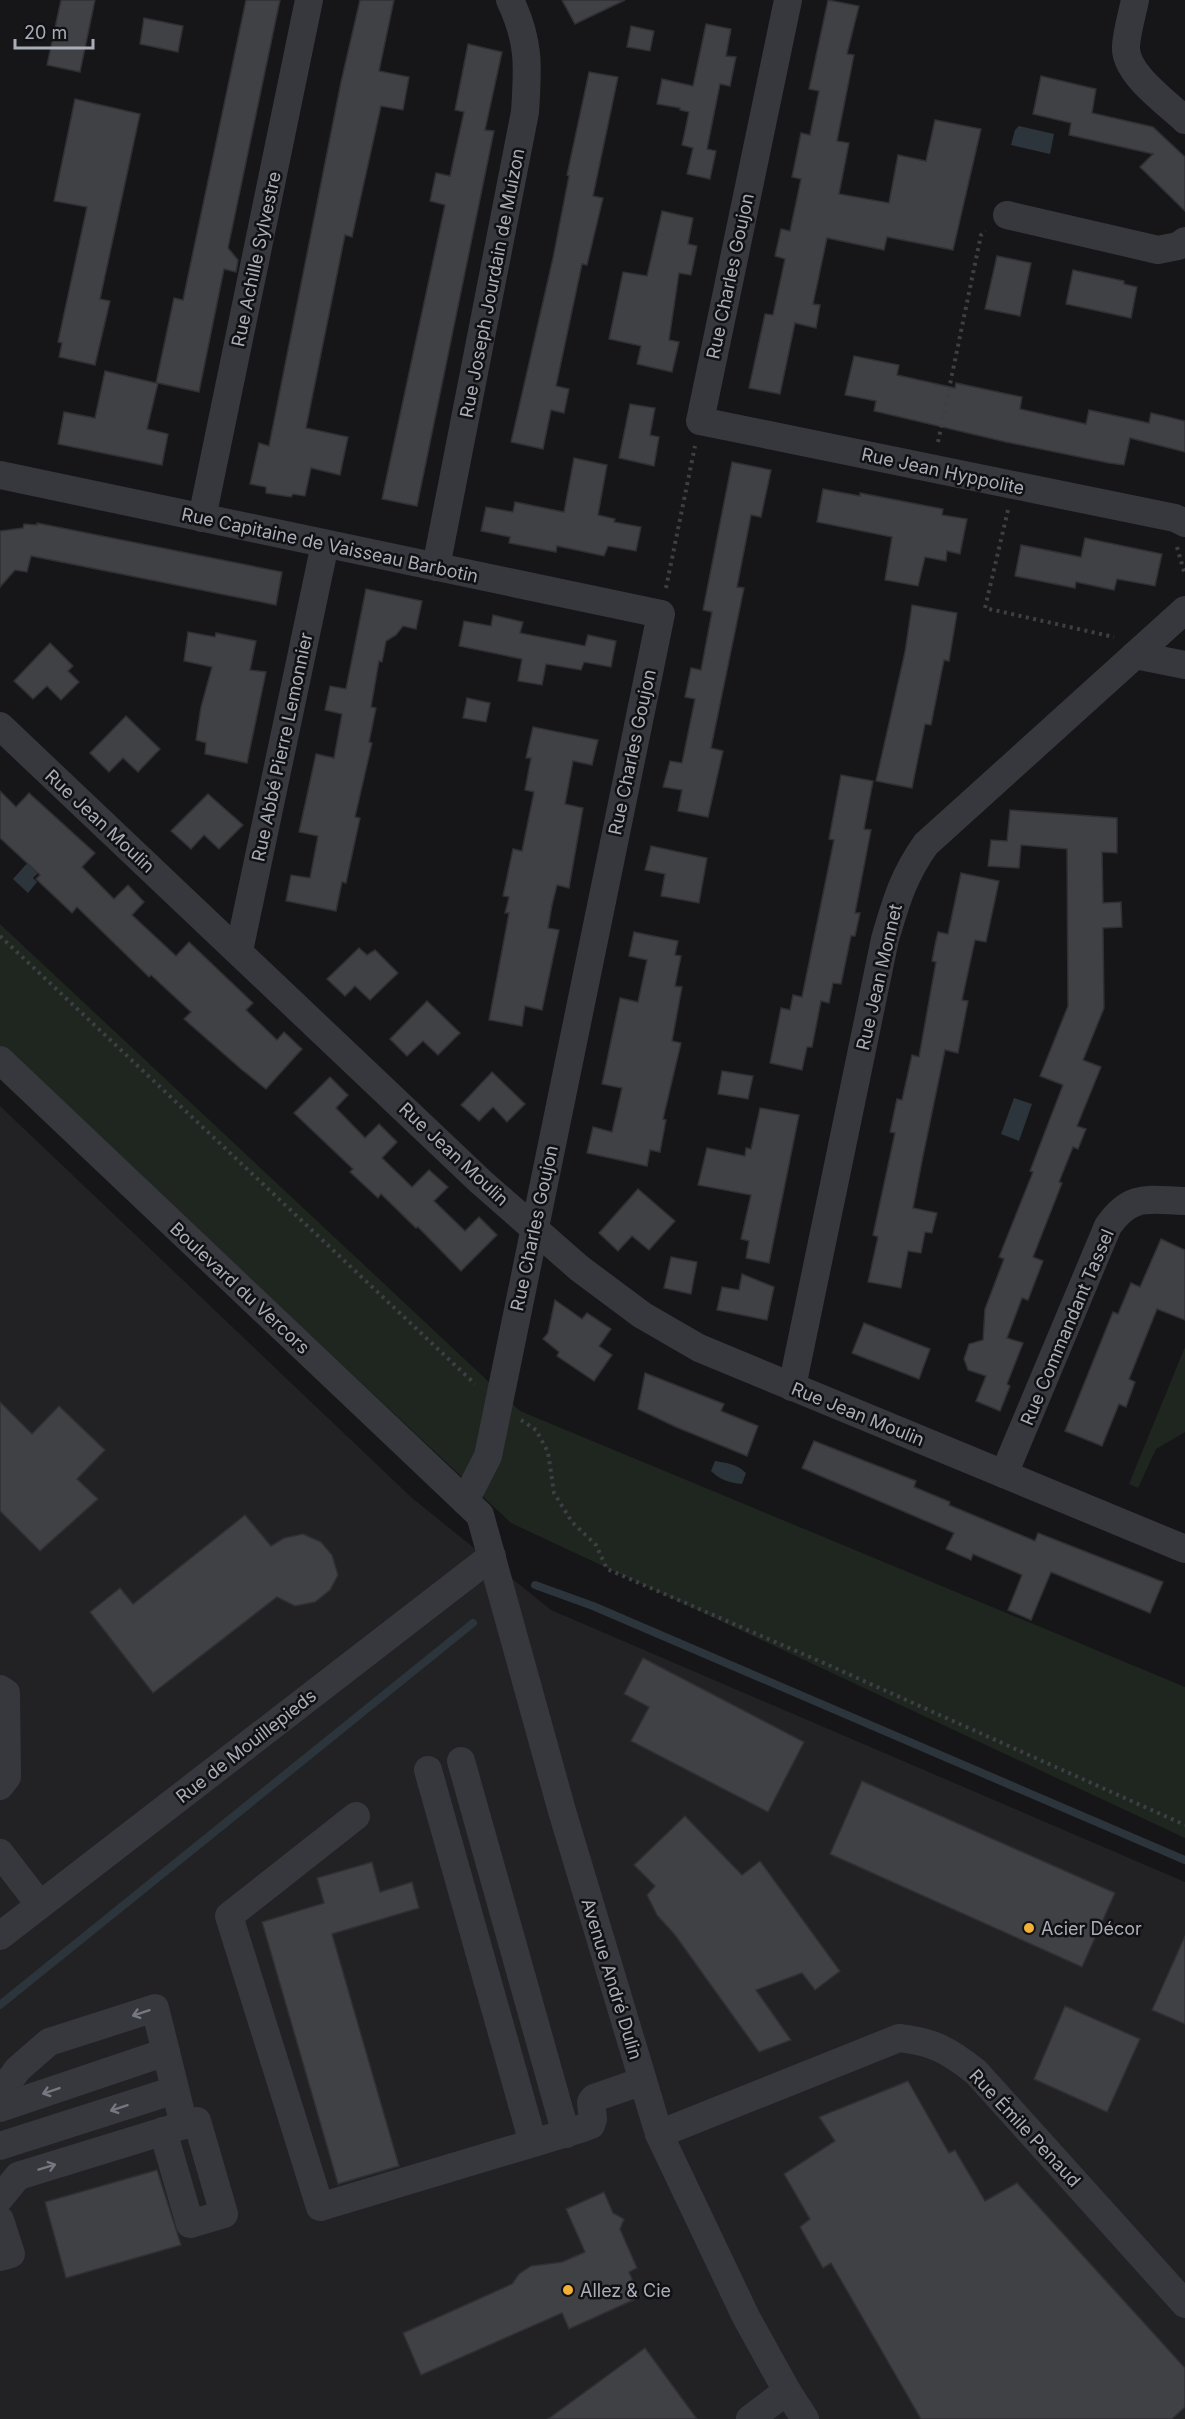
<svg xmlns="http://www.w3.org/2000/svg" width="1185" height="2419" font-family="Inter,sans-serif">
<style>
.built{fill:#222225}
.green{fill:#1e261f}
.water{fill:#2c353c}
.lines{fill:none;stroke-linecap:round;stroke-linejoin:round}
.stream{stroke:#2c353c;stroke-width:8}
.building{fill:#404145;stroke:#303034;stroke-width:1.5}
.path{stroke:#3d3f44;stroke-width:4;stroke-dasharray:3 4.5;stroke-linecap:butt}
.minor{stroke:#37383d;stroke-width:28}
.oneway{stroke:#757881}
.poi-dot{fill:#f2b134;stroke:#111113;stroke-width:2}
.labels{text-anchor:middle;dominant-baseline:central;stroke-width:5;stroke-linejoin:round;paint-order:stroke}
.street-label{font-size:18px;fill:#a8adb8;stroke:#111113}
.poi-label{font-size:18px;fill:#a8adb8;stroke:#111113;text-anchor:start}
</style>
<rect width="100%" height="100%" fill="#161618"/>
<polygon class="built" points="0,1106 412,1498 551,1610 1185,1882 1185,2419 0,2419"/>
<g class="green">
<polygon points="0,924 520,1411 1185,1687 1185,1838 511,1523 0,1045"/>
<polygon points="1185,1347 1185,1432 1156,1449 1138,1488 1129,1484"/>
</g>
<g class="water">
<polygon points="1019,126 1054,134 1050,154 1011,145 1015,130"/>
<polygon points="39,850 50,861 33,878 37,882 28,893 13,879"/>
<polygon points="1014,1098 1032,1104 1019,1141 1001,1134"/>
<path d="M715 1461C727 1463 737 1464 746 1473L742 1484C730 1483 720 1480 711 1471Z"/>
</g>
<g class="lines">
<g class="stream">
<polyline points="535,1585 593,1606 1185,1860"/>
<polyline points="0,2005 473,1623"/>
</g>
</g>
<g class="building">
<polygon points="61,0 95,0 80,72 47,65"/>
<polygon points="246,0 280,0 228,248 238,260 236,272 224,269 199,392 158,383 147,429 168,434 162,465 58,444 64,412 95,418 105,371 156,383 174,298 183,300"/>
<polygon points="360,0 394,0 379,71 409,77 403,110 381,106 352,237 345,235 306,428 348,437 340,475 311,468 305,496 293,494 291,497 266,493 266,487 250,484 259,443 269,446 341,82"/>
<polygon points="562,0 625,0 575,24"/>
<polygon points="828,0 859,6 847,54 854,55 837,141 849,143 839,194 889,203 898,155 926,161 935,120 981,129 953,250 887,237 884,250 827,238 813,304 820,305 816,328 795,323 780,394 749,388 765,314 773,315 785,259 775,256 781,229 790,231 801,179 792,177 801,133 810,135 819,91 809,89"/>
<polygon points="144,18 183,26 178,52 140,44"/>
<polygon points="706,24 731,29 726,56 736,57 730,86 720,84 707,149 716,151 710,179 687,174 693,148 682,145 689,112 680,110 680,108 657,104 662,79 693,86"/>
<polygon points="631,26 654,31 650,51 627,47"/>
<polygon points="468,44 502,52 485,130 494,131 417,506 382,499 445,205 430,201 436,173 450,176 464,112 455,110"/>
<polygon points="589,72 618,77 593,196 603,198 587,265 582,264 556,386 569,389 564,413 551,410 543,449 511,442 553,258 569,176 567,175"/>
<polygon points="1041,76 1096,89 1092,113 1153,127 1185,157 1185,211 1140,167 1153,154 1069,135 1071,123 1033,114"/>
<polygon points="75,99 140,114 100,299 110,301 95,365 59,357 62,343 58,342 87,207 54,201"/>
<polygon points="662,211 693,218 688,244 697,246 691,275 679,273 669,340 679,342 672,372 637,364 641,346 609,339 623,272 647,276"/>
<polygon points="997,256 1031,263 1020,316 985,309"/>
<polygon points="1073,270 1124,281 1124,284 1137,287 1131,318 1066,304"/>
<polygon points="854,356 899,365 897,375 955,388 956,383 1022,397 1020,409 1086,424 1089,410 1149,423 1151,413 1185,421 1185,452 1130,438 1124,465 1109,463 1006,442 874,411 876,401 845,395"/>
<polygon points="630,404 655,408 650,435 659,437 654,466 619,458"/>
<polygon points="574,458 607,465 598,515 615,519 614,522 641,527 636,551 608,546 604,556 557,546 556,552 509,543 510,537 481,531 486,507 513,512 515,502 564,512"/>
<polygon points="732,462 771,470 761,517 751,515 737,587 744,588 711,748 723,751 708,817 678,811 682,790 663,787 670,761 682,763 695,699 685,697 691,668 701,670 712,612 703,610"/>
<polygon points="823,489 860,496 860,493 943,509 942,515 967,519 960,554 947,551 946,561 925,557 918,586 885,580 892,537 817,522"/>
<polygon points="37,523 282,572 276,605 31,556 27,572 15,570 0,587 0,531 23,528 24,524 37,525"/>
<polygon points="1085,538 1162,554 1155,586 1117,579 1114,590 1076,582 1075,588 1015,576 1021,545 1081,557"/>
<polygon points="366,589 422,601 416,629 403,626 396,635 386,641 382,662 379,661 371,707 376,708 369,742 372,743 355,817 360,818 346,883 342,882 336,911 286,901 291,875 310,878 318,836 299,832 316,754 334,758 342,714 325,710 330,686 346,689"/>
<polygon points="912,605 957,613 949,661 944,660 931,725 925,724 912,788 876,781 905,652"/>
<polygon points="493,615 523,622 520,633 585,646 588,635 616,641 611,667 584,662 581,670 546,664 542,685 518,681 522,659 459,646 464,621 491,626"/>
<polygon points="188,632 215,637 216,633 256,641 250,670 266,672 247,763 205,754 206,743 196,740 201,707 212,667 184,661"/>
<polygon points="50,643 73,666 68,671 79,682 61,700 47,686 33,699 14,681"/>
<polygon points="467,698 490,703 486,722 463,718"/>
<polygon points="126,716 160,749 138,772 123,758 109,772 90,753"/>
<polygon points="533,727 598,740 592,765 573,761 565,804 583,808 569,888 557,885 552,905 548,928 559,930 542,1010 525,1006 522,1026 489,1020 509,913 505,913 509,897 503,896 513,849 522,851 534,792 525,790 531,758 526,758"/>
<polygon points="841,775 873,781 864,829 871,830 855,913 860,913 855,936 851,936 841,984 833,983 829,1003 821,1001 812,1047 807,1047 802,1070 770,1063 781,1008 790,1010 793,995 802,997 834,840 829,839"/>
<polygon points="0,791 16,807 29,793 95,853 82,867 114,899 128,885 144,902 132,915 176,956 189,942 253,1003 246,1010 277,1040 284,1032 302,1049 266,1089 241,1069 184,1019 191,1012 151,975 149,977 77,907 72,913 36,879 40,875 0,838"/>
<polygon points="208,794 243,825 219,849 204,835 191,849 171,831"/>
<polygon points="1010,810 1117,818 1117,853 1102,852 1103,903 1121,902 1122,927 1103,928 1104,1008 1083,1060 1101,1067 1077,1126 1086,1129 1078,1149 1073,1147 1059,1182 1062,1183 1033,1257 1043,1261 1028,1300 1022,1298 1007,1338 1023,1343 1007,1384 1010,1386 1000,1411 976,1401 986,1376 968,1370 964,1359 969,1344 983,1340 985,1309 1004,1259 999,1257 1033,1172 1030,1171 1063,1085 1040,1076 1068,1006 1067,849 1021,845 1019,868 988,866 991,840 1007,841"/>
<polygon points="651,846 707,858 699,903 661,896 665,874 645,870"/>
<polygon points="961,873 999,881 986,942 975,940 962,1000 968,1001 958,1053 945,1050 923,1156 913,1208 937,1213 932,1233 925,1232 921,1253 908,1251 901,1288 868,1282 878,1237 873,1235 895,1133 890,1132 897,1099 902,1100 912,1055 919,1057 936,962 932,961 935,945 938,932 948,934"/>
<polygon points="634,932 678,941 675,955 681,956 675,986 682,987 672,1041 681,1043 663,1119 666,1120 660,1152 650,1150 647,1166 587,1153 593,1127 612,1132 622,1088 602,1084 620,998 638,1002 647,960 629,956"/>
<polygon points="359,948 367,955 375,950 398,973 370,1000 355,986 345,996 327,979"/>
<polygon points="427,1001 460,1033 438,1055 423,1041 407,1056 390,1039"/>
<polygon points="722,1071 753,1076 748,1099 718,1094"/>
<polygon points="492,1072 525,1104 507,1122 493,1107 479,1121 461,1105"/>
<polygon points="330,1077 348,1095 336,1108 365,1138 379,1124 397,1142 382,1158 412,1187 429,1170 448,1187 434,1201 465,1231 479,1217 497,1235 461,1271 418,1227 416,1228 381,1194 378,1198 350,1172 353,1169 294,1113"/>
<polygon points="760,1108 799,1115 769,1263 746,1258 749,1241 741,1239 751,1195 698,1185 707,1148 745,1156 746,1148 751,1149"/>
<polygon points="638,1189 675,1221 649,1250 632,1236 618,1251 599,1233"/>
<polygon points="1161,1239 1185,1250 1185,1320 1157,1309 1129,1379 1135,1382 1126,1407 1119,1404 1102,1446 1065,1431 1113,1312 1118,1314 1131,1283 1140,1287"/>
<polygon points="671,1257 697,1262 691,1294 664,1288"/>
<polygon points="742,1274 774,1287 767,1320 717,1310 722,1287 739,1290"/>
<polygon points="555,1300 582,1319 587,1313 611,1329 599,1346 612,1355 594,1381 557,1356 559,1352 543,1339 548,1333"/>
<polygon points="864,1323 930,1349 919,1379 852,1353"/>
<polygon points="645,1373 724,1404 721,1411 758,1426 747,1456 676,1427 638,1409"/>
<polygon points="0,1402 32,1434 59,1406 105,1450 77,1479 98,1499 40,1551 0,1511"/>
<polygon points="814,1441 916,1481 914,1487 950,1502 949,1505 1035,1541 1038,1533 1163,1582 1150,1613 1051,1572 1031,1620 1008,1610 1022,1575 973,1554 971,1560 946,1549 954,1533 802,1468"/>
<polygon points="245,1515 271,1546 284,1538 303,1534 321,1542 332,1555 338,1575 330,1590 315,1602 295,1606 277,1597 153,1693 90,1612 120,1588 133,1604"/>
<polygon points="643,1658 804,1742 768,1812 631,1741 649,1707 624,1694"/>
<polygon points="862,1781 1115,1893 1082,1967 830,1854"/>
<polygon points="685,1816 742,1875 760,1861 840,1971 815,1990 802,1973 756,1990 791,2040 759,2052 675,1935 657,1915 647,1895 655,1886 634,1865"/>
<polygon points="372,1862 380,1892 412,1882 419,1908 332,1934 399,2166 338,2184 262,1922 324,1903 317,1878"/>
<polygon points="1185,1936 1185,2024 1152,2010"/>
<polygon points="1065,2006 1140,2039 1107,2112 1034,2079"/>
<polygon points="908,2081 949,2153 955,2150 985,2201 1017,2183 1185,2368 1185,2407 1172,2419 921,2419 831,2263 823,2268 800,2227 810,2219 784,2174 835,2141 819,2117"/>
<polygon points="157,2170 181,2245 66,2278 45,2202"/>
<polygon points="604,2192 613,2213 624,2219 620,2229 637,2268 629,2272 640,2297 569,2329 562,2313 421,2375 403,2333 512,2284 519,2274 531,2266 562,2262 585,2252 566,2209"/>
<polygon points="645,2348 697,2419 548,2419"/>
</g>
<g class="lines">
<g class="path">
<polyline points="938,442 981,235 986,231"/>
<polyline points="1008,510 985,608 1114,637"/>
<polyline points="1177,547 1185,575"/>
<polyline points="666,588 695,446"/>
<polyline points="0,936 475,1384"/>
<polyline points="521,1420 536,1430 548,1452 554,1493 572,1522 596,1545 607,1569 826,1664 1185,1825"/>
</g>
<g class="minor">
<polyline points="788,0 700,421 1175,518 1185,523"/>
<path d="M1135 0C1132 15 1127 31 1126 46 1124 73 1166 102 1185 120"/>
<polyline points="1007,215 1158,250 1178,246 1185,241"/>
<polyline points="0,475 661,614 488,1456 465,1501"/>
<polyline points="202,518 309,0"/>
<path d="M436 567 525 112C528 67 530 42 510 0"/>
<polyline points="1135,655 1185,665"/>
<polyline points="0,726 481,1182 579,1268 642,1315 699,1348 1185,1549"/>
<polyline points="239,951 325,544"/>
<polyline points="0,1060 480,1515 562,1811 659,2134 746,2317 787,2391 805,2419"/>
<path d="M792 1387 885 939C896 902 903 876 926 844L1185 610"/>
<path d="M1004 1474 1108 1226C1131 1193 1148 1200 1185 1201"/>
<polyline points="0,1689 6,1693 7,1777 0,1786"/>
<polyline points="461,1761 566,2134"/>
<polyline points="428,1770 533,2143"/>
<polyline points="356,1816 229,1916 320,2207 583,2128 591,2125 593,2119 591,2102 594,2098 643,2081"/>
<polyline points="0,1853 40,1905"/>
<polyline points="0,1936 492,1556"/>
<polyline points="0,2093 18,2069 49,2042 155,2008 184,2125 18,2176 0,2198"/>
<polyline points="0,2108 166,2052"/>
<polyline points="163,2131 190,2224 224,2214 197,2121 184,2125"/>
<path d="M659 2134 899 2038C934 2042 948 2050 976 2072L1185 2304"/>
<polyline points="0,2146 175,2090"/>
<polyline points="0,2220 11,2254 0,2257"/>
<polyline points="750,2419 787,2391"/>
</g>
</g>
<defs><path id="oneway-shaft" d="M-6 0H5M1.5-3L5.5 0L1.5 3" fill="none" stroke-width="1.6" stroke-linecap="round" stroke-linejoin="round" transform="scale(1.5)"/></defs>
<g class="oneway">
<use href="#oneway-shaft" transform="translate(141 2013) rotate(162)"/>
<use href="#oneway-shaft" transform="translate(51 2091) rotate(161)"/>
<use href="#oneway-shaft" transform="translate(119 2108) rotate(162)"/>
<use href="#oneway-shaft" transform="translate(47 2167) rotate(-17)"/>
</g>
<g class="poi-dot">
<circle cx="1029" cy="1928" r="6"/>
<circle cx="568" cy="2290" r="6"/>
</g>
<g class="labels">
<g class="street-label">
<text transform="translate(256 259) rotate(-78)">Rue Achille Sylvestre</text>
<text transform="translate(730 276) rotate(-78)">Rue Charles Goujon</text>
<text transform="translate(492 283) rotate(-79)">Rue Joseph Jourdain de Muizon</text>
<text transform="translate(943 471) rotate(12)">Rue Jean Hyppolite</text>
<text transform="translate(330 545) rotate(12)">Rue Capitaine de Vaisseau Barbotin</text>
<text transform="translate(282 747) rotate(-78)">Rue Abbé Pierre Lemonnier</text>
<text transform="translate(632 752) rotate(-78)">Rue Charles Goujon</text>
<text transform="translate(100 821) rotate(43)">Rue Jean Moulin</text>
<text transform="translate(879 977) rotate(-77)">Rue Jean Monnet</text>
<text transform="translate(454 1154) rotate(43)">Rue Jean Moulin</text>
<text transform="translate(534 1228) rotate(-78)">Rue Charles Goujon</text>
<text transform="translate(240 1288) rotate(43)">Boulevard du Vercors</text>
<text transform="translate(1067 1327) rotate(-67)">Rue Commandant Tassel</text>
<text transform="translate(858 1414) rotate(22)">Rue Jean Moulin</text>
<text transform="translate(246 1746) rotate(-38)">Rue de Mouillepieds</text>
<text transform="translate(612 1979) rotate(73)">Avenue André Dulin</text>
<text transform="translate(1025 2128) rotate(47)">Rue Émile Penaud</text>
</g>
<g class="poi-label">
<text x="1041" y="1928">Acier Décor</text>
<text x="580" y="2290">Allez &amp; Cie</text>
</g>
</g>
<path d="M15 39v9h78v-9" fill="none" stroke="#a8adb8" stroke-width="3"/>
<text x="24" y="39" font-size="18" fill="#a8adb8" stroke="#111113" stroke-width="4.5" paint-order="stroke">20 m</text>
</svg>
